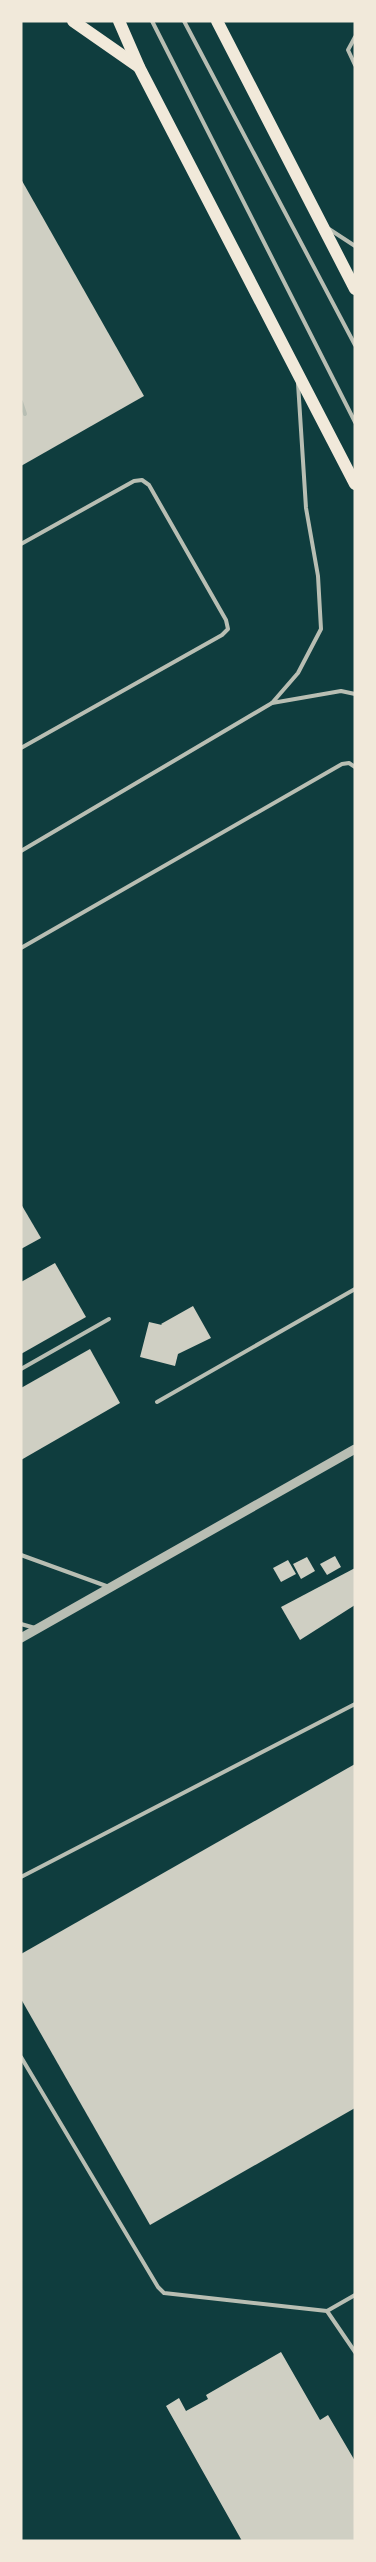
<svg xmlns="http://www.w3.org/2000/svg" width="376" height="2562" font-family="Figtree,sans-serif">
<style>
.building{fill:#cfcfc3}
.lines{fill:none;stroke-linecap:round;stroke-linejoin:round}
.service{stroke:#b8beb3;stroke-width:4}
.tertiary{stroke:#b8beb3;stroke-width:9}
.primary{stroke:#f1e9da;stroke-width:12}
</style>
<rect width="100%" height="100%" fill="#0f3d3e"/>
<g class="building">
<polygon points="21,179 144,396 21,466"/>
<polygon points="21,1204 41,1238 21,1249"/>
<polygon points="55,1263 86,1317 21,1354 21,1282"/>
<polygon points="193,1306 211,1338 178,1354 175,1366 140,1357 149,1322 162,1325 161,1324"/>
<polygon points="90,1349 120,1403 21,1460 21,1388"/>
<polygon points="335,1556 341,1567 327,1575 320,1564"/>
<polygon points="307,1557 315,1571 301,1579 293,1564"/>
<polygon points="288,1560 296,1574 281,1582 273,1568"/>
<polygon points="355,1568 355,1605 300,1640 281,1607"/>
<polygon points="355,1764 355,2108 150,2225 21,1999 21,1954"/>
<polygon points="281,2352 320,2420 328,2415 355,2461 355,2541 242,2541 166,2406 179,2398 186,2411 208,2399 206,2395"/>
</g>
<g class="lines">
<g class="service">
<polyline points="152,21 355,422"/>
<polyline points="184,21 355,345"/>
<polyline points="355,37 348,50 355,65"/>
<polyline points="329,229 355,246"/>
<polyline points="21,402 25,414"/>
<polyline points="21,544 134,481 142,480 149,485 226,620 228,629 222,635 21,748"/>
<polyline points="272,703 341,691 355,694"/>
<polyline points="21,851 272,703 298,673 321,629 318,576 306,508 298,383"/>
<polyline points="21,948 342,764 349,763 355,767"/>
<polyline points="21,1369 109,1319"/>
<polyline points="157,1402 355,1289"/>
<polyline points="21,1555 109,1587"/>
<polyline points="21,1624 35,1628"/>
<polyline points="21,1877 355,1704"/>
<polyline points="21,2057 158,2287 164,2293 327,2311 355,2352"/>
<polyline points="327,2311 355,2295"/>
</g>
<polyline class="tertiary" points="21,1638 355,1449"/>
<g class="primary">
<polyline points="73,21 139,67"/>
<polyline points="119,21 139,67 355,484"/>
<polyline points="217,21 355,289"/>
</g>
</g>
<rect width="376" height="2562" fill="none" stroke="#f1e9da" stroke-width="45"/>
</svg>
